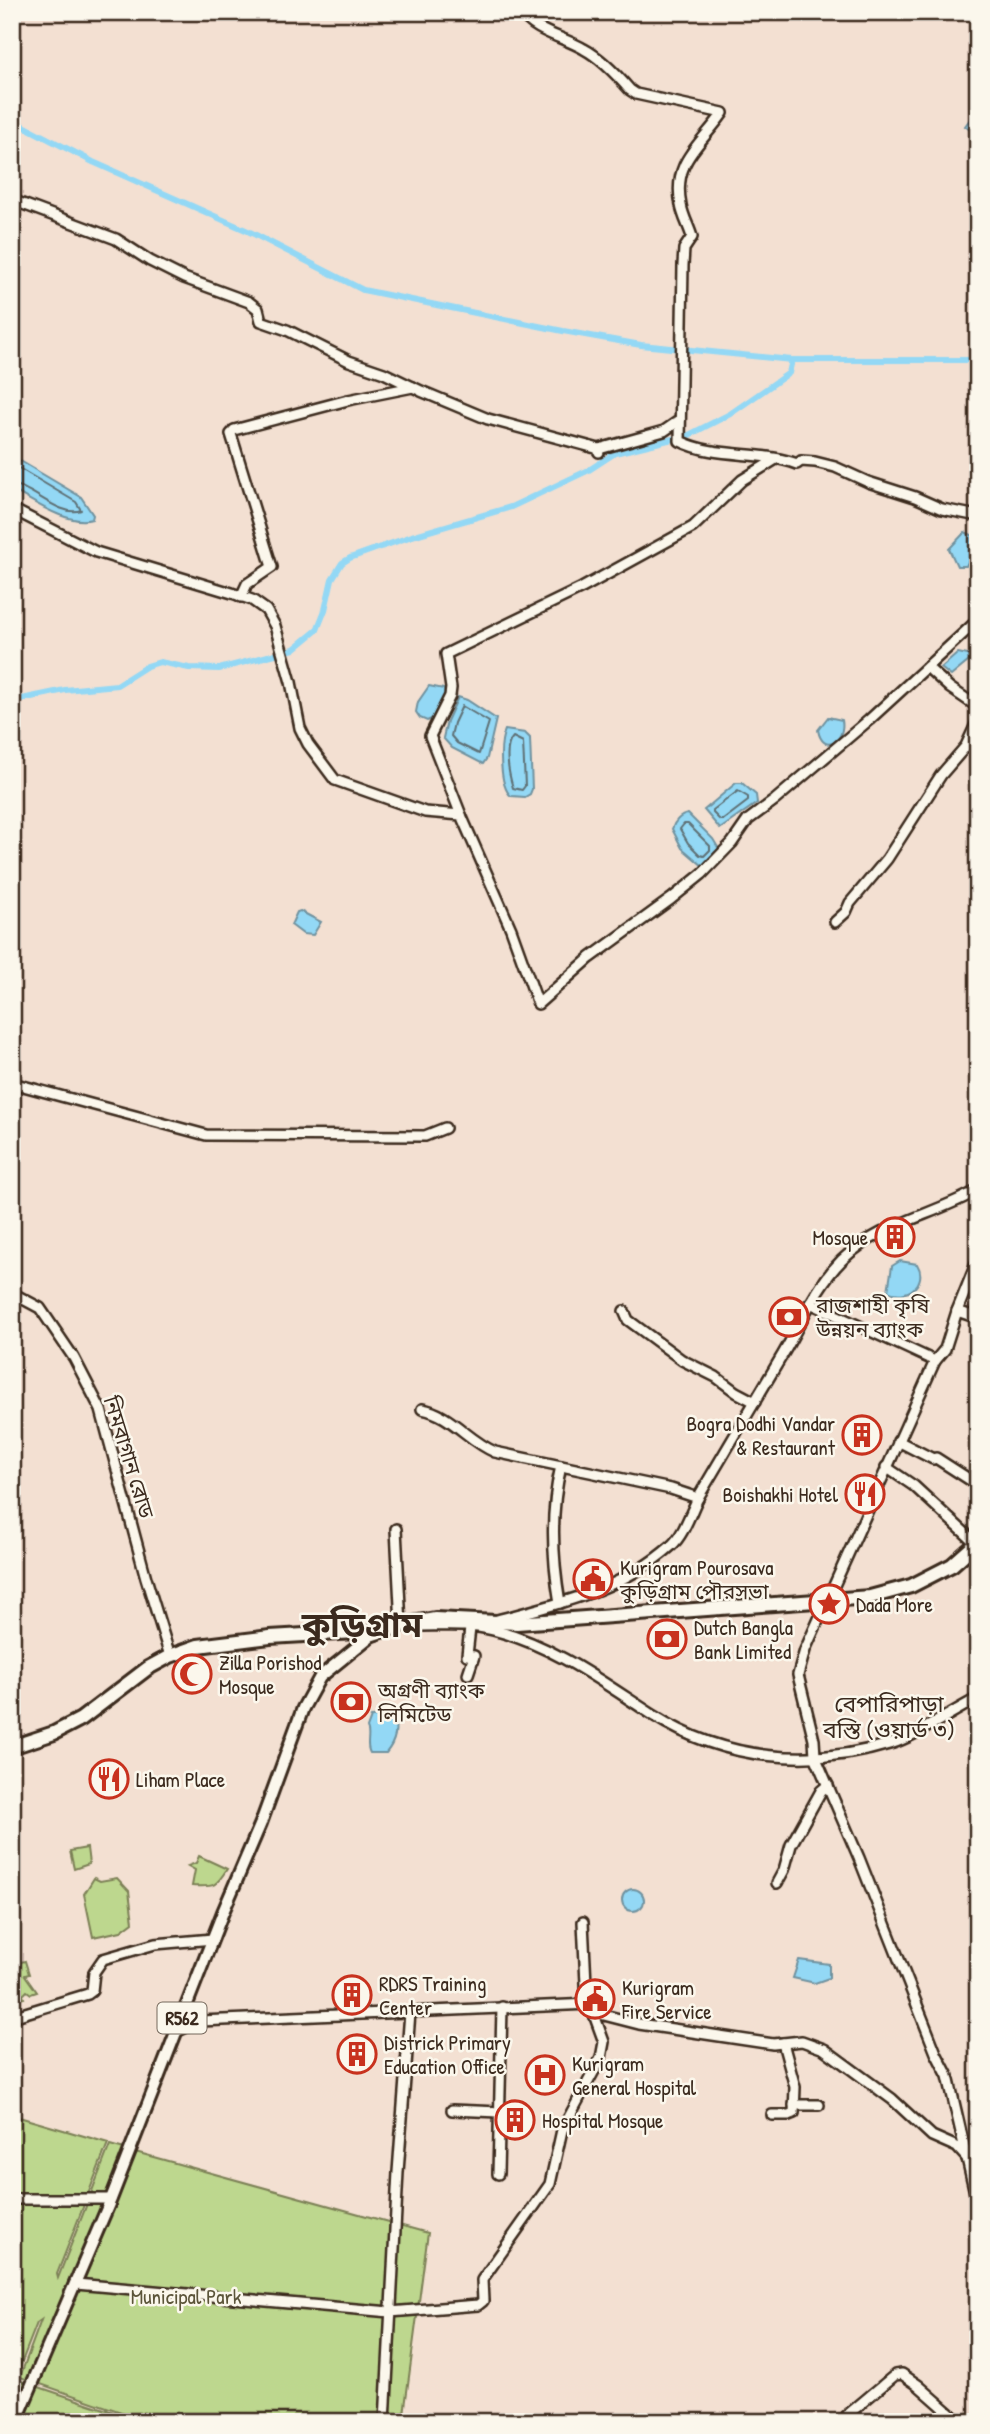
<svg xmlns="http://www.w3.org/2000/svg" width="990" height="2434" font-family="'Patrick Hand','Noto Sans Bengali',sans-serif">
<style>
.green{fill:#bdd78e;stroke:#7c8056;stroke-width:2}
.water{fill:#93d8f5;stroke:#70929f;stroke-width:2}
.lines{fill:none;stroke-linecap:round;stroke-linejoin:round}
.shore{stroke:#5e7074;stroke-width:2}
.canal{stroke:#93d8f5;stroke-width:6}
.minor-casing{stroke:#3b2a1e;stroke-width:14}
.major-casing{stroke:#3b2a1e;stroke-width:16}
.highway-casing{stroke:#3b2a1e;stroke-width:18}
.minor{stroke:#fbf7ec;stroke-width:9}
.major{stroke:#fbf7ec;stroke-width:10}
.highway{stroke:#fbf7ec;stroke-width:12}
.labels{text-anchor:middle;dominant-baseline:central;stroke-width:5;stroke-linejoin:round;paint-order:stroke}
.shield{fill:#fbf7ec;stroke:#75685c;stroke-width:2}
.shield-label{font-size:19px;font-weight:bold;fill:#3b2a1e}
.poi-label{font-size:21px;fill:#3b2a1e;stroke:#fbf7ec;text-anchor:start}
.street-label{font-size:21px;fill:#3b2a1e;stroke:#fbf7ec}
.park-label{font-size:21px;fill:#5c553a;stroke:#fbf7ec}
.neighbourhood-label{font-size:23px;fill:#3b2a1e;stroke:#fbf7ec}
.town-label{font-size:35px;font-weight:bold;fill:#3b2a1e;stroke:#fbf7ec}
</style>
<rect width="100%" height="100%" fill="#f3e0d2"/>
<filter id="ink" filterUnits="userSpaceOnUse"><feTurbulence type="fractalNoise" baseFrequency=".0143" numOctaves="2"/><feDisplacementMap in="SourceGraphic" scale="14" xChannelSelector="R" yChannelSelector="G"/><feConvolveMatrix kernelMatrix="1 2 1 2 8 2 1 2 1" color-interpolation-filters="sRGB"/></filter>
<g filter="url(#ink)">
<g class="green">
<polygon points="87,1848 89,1864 74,1869 70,1851"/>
<path d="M199 1856 227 1869C215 1888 214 1887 192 1886L195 1870 188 1866 196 1863Z"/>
<polygon points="94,1878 100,1881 117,1878 129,1891 133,1922 121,1931 93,1937 84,1894"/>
<polygon points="25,1961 29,1974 25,1975 37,1992 31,1994 27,1991 23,1995 24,1998 13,2000 12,1969 16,1967 16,1963"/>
<polygon points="12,2115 108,2143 57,2274 58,2278 110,2145 428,2233 403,2422 150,2422 20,2377 41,2320 37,2323 12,2387"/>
<polygon points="18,2380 143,2422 12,2422 12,2395"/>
</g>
<g class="water">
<polygon points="978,108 978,136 965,126"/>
<path d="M12 456 81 497 93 515 92 519C68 526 33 501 12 490Z"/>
<polygon points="965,532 976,537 976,546 966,566 957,566 949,549"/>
<polygon points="958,653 968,655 969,661 951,676 941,668"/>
<path d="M429 686 444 689C446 701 439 717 427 721L420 718 416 712 418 702Z"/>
<polygon points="458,697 467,700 496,719 487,758 483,764 452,748 443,738 447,721"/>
<path d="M828 717 842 720C846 741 823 756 818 730Z"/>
<path d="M505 730 525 733 530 738 532 789 530 794 525 797 511 796C499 786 499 743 505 730Z"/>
<polygon points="736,783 742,783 756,795 757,803 720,829 704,810"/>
<path d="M688 814 713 839 719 849 703 866 682 848 672 829C674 822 680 815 688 814Z"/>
<polygon points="300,911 321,922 313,935 303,934 291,925 297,912"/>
<path d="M900 1261 917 1264C929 1283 906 1301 888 1291L892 1266Z"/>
<path d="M393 1716C398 1729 395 1742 386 1753H370C365 1744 371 1736 367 1728L371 1717Z"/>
<circle cx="633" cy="1900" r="11"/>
<polygon points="799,1960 829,1964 829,1978 815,1983 793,1978"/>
</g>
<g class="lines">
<g class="shore">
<path d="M12 464 76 502 81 510C61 518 32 487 12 484"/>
<polygon points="462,706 489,722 479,754 457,743 451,736 454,723"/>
<path d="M513 737 523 742 525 786 522 790 513 788C509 775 503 747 513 737Z"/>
<polygon points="738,791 748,797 748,801 723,820 720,820 713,813 713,810"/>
<polygon points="684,824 688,824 710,846 710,850 704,856 700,855 688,843 680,829"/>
</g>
<g class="canal">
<polyline points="12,120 93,162 248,231 363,290 563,331 641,345 792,360 978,360"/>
<polyline points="12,701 65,690 117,685 147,666 160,662 189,668 219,669 294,649 317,630 325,610 332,579 342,563 350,558 412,536 511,507 589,470 615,453 689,435 730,414 789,373 792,360"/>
</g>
<g class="minor-casing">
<g id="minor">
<path d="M521 12C534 32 564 37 584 49 601 58 617 75 630 90L636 94 723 113C700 146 672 161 681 205 683 217 689 226 692 237L684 249 683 265 680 441C716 459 760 450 797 464L801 461 815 462 835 467 868 482 915 497 942 509 978 516"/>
<polyline points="12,200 116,239 150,261 184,278 249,302 258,309 261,321 287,330 349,361 384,373 421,391 488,419 599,449"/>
<polyline points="234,430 348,400 413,387"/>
<polyline points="231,434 272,567 247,584 241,597"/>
<polyline points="599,452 599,449 664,431 680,420"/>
<polyline points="12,509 96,552 232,593 252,600 266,610 275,626 291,682 300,728 308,744 335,780 425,812 461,815 511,929 538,1004 590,958 671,899 702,874 732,843 748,820 775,800 869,720 978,620"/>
<polyline points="927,667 950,688 978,707"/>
<polyline points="461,815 430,736 450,696 451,688 446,654 582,588 693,527 742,480 776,459"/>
<polyline points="835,922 846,912 850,903 887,859 941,775 966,746 978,720"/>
<polyline points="12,1083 206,1135 425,1136 445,1128"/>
<polyline points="978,1259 957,1311 978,1318"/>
<polyline points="12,1293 40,1308 74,1358 101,1410 146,1578 170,1656"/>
<polyline points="810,1303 935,1361 805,1650 798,1675 814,1740 815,1756 859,1858 936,2053 948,2076 978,2206"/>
<polyline points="624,1311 628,1320 682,1360 716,1377 736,1392 755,1402"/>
<polyline points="935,1361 945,1349 957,1311"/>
<path d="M422 1409C451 1414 468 1441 495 1452L671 1489 698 1498"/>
<polyline points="898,1441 933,1459 936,1458 978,1485"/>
<polyline points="886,1467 914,1486 978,1545"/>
<polyline points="396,1529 401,1625 405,1625"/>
<path d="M560 1603C552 1557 550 1511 561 1466"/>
<path d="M497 1620C561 1603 620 1591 671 1546 684 1535 691 1511 699 1496 727 1448 755 1401 783 1354 802 1322 815 1287 842 1260 879 1224 935 1215 978 1190"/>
<path d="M419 1626C443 1626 471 1624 493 1630 553 1645 602 1682 653 1715 725 1761 812 1768 893 1743 916 1736 950 1713 973 1701L978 1696"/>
<polyline points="468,1674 474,1656 467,1655 470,1628"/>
<polyline points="777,1883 784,1870 791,1845 821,1791 828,1785"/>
<polyline points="583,1922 587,2004"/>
<polyline points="12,2017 88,1994 92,1991 94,1972 103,1959 155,1944 213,1939"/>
<polyline points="176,2032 200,2021 590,2004 600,2014 639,2024 773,2044 802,2041 824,2049 892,2099 932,2136 957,2147 966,2157"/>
<polyline points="794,2105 819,2105"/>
<polyline points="452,2110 500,2112"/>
<polyline points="772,2115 789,2115 794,2113 795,2087 783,2043"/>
<polyline points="498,2174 502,2007"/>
<polyline points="12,2199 111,2199"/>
<polyline points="76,2284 390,2312 478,2305 483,2301 482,2280 550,2184 562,2130 601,2058 604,2042 592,2009"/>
<polyline points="385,2422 398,2172 410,2012"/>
<polyline points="839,2422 895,2375 902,2374 918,2385 960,2422"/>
</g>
</g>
<g class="major-casing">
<polyline id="major" points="16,2422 111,2199 223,1912 261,1823 303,1708 320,1677 373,1634"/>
</g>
<g class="highway-casing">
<polyline id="highway" points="12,1747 54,1733 81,1719 148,1668 170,1656 198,1646 270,1637 356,1632 373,1634 401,1625 435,1619 517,1623 870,1597 911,1586 952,1565 978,1542"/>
</g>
<use href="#minor" class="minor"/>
<use href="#major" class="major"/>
<use href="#highway" class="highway"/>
</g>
</g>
<defs>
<g id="building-ring" transform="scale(2.0125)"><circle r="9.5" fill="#fbf7ec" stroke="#c8321e" stroke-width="1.5"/><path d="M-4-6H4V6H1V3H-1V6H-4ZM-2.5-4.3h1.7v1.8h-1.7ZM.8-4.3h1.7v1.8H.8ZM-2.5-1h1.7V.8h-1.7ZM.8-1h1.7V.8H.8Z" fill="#c8321e"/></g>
<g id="bank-ring" transform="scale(2.0125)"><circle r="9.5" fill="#fbf7ec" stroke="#c8321e" stroke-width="1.5"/><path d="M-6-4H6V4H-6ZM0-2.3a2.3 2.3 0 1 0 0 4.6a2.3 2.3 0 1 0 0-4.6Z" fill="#c8321e"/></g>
<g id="restaurant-ring" transform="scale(2.0125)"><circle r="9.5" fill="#fbf7ec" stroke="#c8321e" stroke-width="1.5"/><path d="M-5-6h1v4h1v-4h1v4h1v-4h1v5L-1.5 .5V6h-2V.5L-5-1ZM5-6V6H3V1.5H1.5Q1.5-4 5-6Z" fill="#c8321e"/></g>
<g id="civic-ring" transform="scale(2.0125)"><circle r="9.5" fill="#fbf7ec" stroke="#c8321e" stroke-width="1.5"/><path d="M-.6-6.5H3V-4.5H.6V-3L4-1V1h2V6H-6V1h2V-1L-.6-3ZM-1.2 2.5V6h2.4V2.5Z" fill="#c8321e"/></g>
<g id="sight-ring" transform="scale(2.0125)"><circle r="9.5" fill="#fbf7ec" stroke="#c8321e" stroke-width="1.5"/><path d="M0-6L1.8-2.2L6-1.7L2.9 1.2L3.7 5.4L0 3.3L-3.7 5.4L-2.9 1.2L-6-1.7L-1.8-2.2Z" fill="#c8321e"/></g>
<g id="mosque-ring" transform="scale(2.0125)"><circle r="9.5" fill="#fbf7ec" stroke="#c8321e" stroke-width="1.5"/><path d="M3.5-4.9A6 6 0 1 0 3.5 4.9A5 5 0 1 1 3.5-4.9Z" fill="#c8321e"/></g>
<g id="hospital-ring" transform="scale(2.0125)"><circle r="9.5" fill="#fbf7ec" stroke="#c8321e" stroke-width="1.5"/><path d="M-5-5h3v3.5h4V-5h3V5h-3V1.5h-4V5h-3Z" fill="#c8321e"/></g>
</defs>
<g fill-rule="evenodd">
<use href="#building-ring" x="895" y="1237"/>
<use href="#bank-ring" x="789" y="1317"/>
<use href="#building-ring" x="862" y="1435"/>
<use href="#restaurant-ring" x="865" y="1494"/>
<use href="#civic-ring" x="593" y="1579"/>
<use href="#sight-ring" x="829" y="1604"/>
<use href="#bank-ring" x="667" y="1639"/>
<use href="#mosque-ring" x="192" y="1674"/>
<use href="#bank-ring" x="351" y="1702"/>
<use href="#restaurant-ring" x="109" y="1779"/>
<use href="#building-ring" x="352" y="1995"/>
<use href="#civic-ring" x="595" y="1999"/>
<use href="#building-ring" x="357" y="2054"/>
<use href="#hospital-ring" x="545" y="2075"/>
<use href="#building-ring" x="515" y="2120"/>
</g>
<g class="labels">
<rect class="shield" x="157.5" y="2002.5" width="49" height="31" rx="5"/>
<g class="shield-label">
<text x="182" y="2018">R562</text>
</g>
<g class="poi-label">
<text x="868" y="1237" text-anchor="end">Mosque</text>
<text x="816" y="1305">রাজশাহী কৃষি<tspan x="816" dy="24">উন্নয়ন ব্যাংক</tspan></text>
<text x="835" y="1423" text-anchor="end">Bogra Dodhi Vandar<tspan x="835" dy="24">&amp; Restaurant</tspan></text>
<text x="838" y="1494" text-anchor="end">Boishakhi Hotel</text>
<text x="620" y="1567">Kurigram Pourosava<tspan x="620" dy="24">কুড়িগ্রাম পৌরসভা</tspan></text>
<text x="856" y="1604">Dada More</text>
<text x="694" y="1627">Dutch Bangla<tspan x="694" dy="24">Bank Limited</tspan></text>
<text x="219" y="1662">Zilla Porishod<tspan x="219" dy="24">Mosque</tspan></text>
<text x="378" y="1690">অগ্রণী ব্যাংক<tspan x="378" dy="24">লিমিটেড</tspan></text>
<text x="136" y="1779">Liham Place</text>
<text x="379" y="1983">RDRS Training<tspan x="379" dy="24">Center</tspan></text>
<text x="622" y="1987">Kurigram<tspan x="622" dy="24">Fire Service</tspan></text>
<text x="384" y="2042">Districk Primary<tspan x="384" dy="24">Education Office</tspan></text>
<text x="572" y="2063">Kurigram<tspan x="572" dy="24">General Hospital</tspan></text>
<text x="542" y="2120">Hospital Mosque</text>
</g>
<g class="street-label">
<text transform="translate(129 1457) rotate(73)">নিমবাগান রোড</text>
</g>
<g class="park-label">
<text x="186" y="2296">Municipal Park</text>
</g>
<g class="neighbourhood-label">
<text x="889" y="1703">বেপারিপাড়া<tspan x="889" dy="26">বস্তি (ওয়ার্ড ৩)</tspan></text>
</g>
<g class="town-label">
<text x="362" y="1624">কুড়িগ্রাম</text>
</g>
</g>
<rect width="990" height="2434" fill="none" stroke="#fbf7ec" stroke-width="42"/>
<rect x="21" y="21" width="948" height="2392" fill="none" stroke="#3b2a1e" stroke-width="2.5" filter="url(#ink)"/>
</svg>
